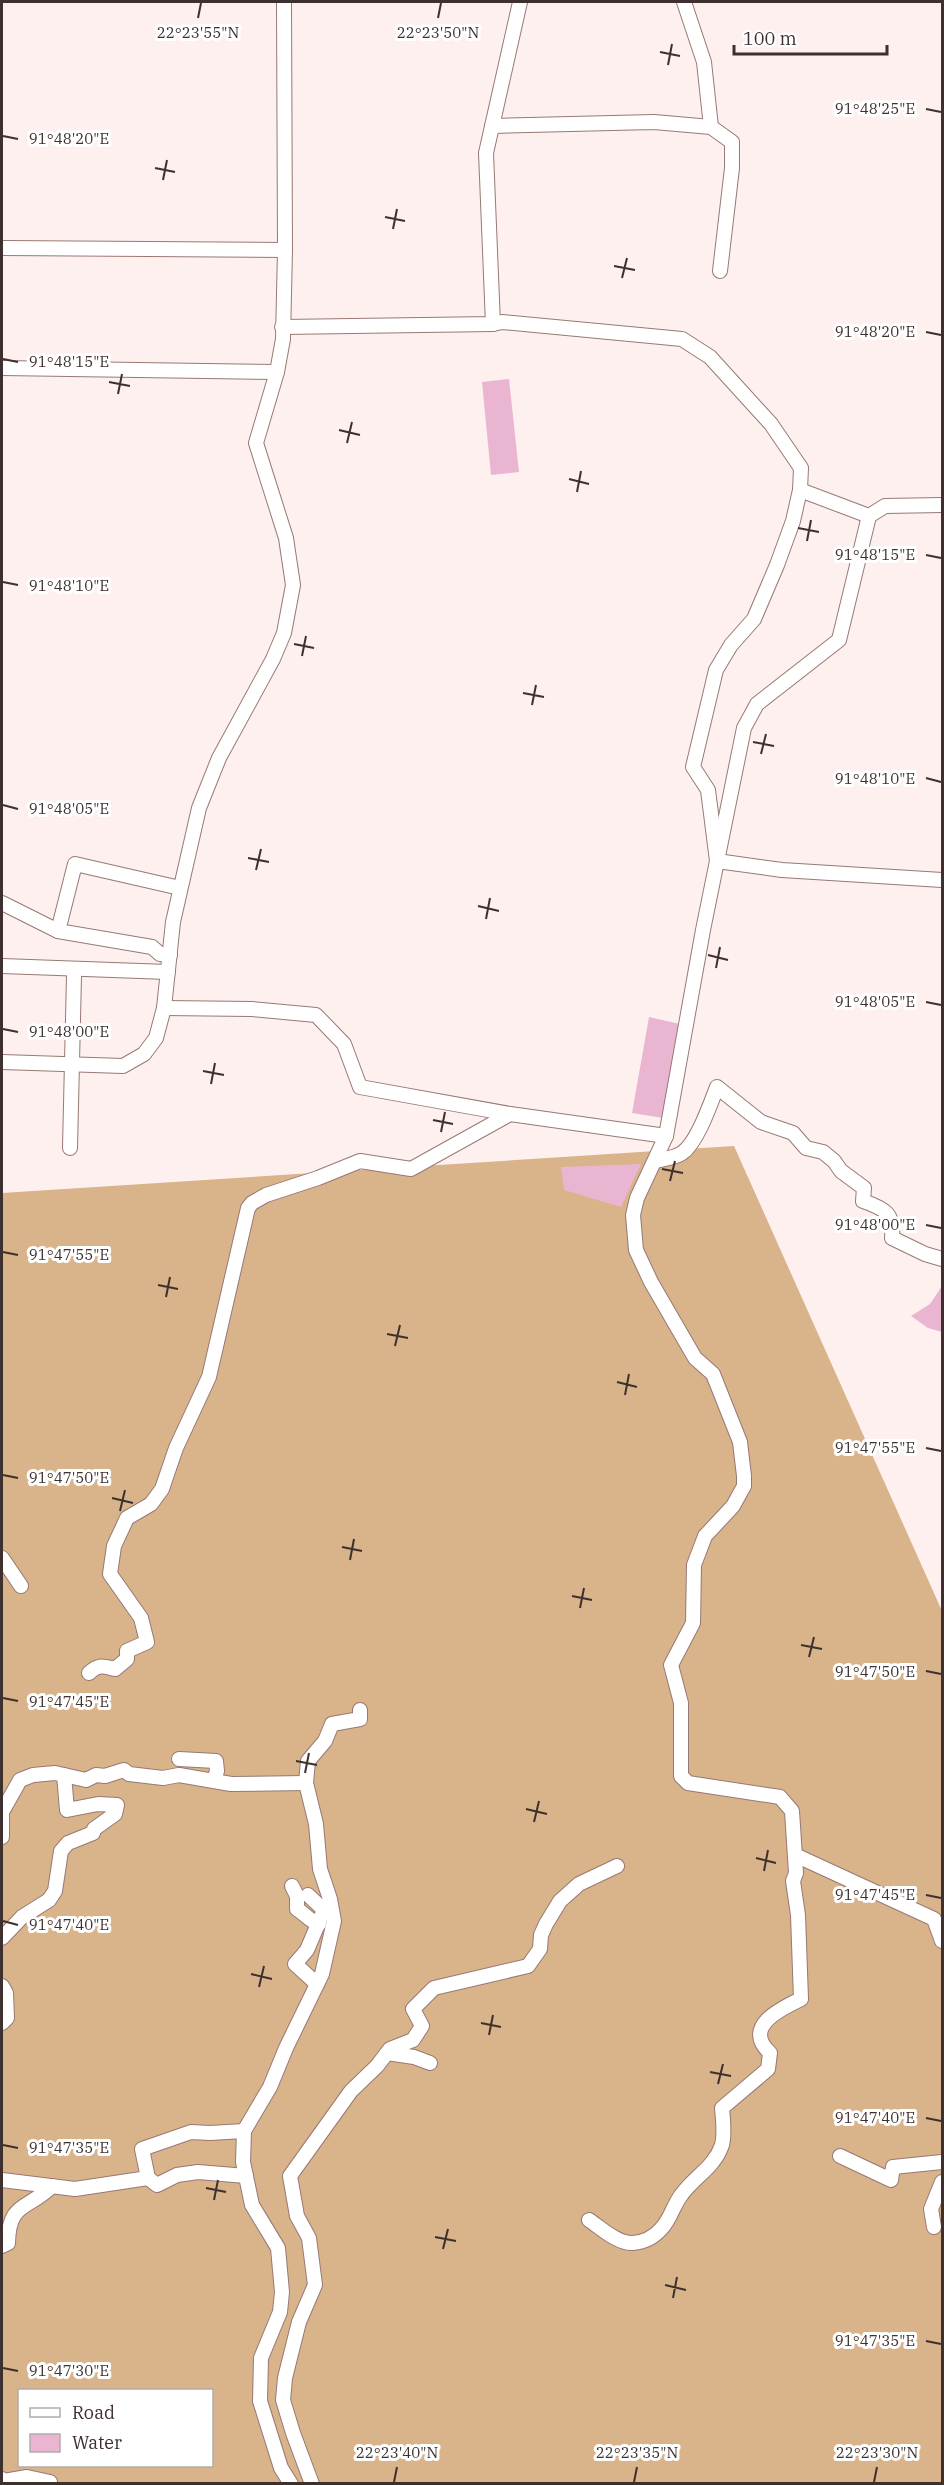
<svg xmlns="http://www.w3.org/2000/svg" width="944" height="2485" font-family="'IBM Plex Serif',serif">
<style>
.forest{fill:#d9b38a;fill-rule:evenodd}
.water{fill:#eab5d1}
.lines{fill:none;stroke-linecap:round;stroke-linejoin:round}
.minor-casing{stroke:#977974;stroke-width:16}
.minor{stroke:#fff;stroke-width:14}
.ticks{fill:none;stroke:#3d302e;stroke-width:2}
.ticks-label{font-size:15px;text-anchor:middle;fill:#3d302e;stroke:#fff;stroke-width:6;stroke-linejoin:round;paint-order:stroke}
</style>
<rect width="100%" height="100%" fill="#fef0ee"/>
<path class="forest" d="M734 1146 942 1611V2483L2 2484V1193ZM20 2390H212V2466H20Z"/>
<g class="water">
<polygon points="509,379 519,472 491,475 482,382"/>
<polygon points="649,1017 680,1024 663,1118 632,1113"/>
<polygon points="641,1164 621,1207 564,1190 561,1167"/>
<polygon points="942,1286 942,1332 928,1328 911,1316 930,1304"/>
</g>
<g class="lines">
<g class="minor-casing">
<g id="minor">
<polyline points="684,2 704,62 711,127"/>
<polyline points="492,126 654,122 711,127 732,142 732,168 720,271"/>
<polyline points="2,248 285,250"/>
<polyline points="493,324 502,322 682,339 710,357 771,424 801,468 800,490 793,521 777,565 754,619 731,645 716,670 693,767 708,790 717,861 782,870 942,880"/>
<polyline points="282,327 493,324 486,153 520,2"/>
<polyline points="2,368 277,372"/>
<polyline points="800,490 869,516"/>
<polyline points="2,903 58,931"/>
<polyline points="170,955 160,954 152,947 58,931 75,864 180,888"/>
<polyline points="2,966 168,972"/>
<polyline points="164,1008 252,1009 316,1015 344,1044 360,1087 510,1114 666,1136"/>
<polyline points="2,1062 123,1066 144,1054 156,1038 164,1008 173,922 199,808 219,758 273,659 284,633 293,585 286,538 256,443 277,372 283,339 285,250 284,2"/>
<polyline points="70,1148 74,976"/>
<path d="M655 1161C663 1159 675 1158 682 1153 697 1143 710 1105 717 1087L761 1122 793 1133 806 1148 823 1152 834 1161 841 1171 864 1188 863 1201C886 1209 894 1214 892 1238L925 1254 942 1259"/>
<polyline points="2,1558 21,1586"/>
<path d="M89 1673C99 1664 102 1666 115 1669L127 1659V1651L147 1642 141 1618 110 1574 114 1546 127 1518 151 1504 162 1489 176 1448 209 1377 248 1208 252 1203 266 1195 318 1178 360 1161 411 1169 510 1114"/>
<polyline points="179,1759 216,1761 217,1771 214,1780"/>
<polyline points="2,1837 2,1812 20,1780 33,1775 55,1773 86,1780 96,1775 105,1776 124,1770 129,1774 163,1778 179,1775 231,1784 306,1783"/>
<polyline points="795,1855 934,1919 942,1941"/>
<path d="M292 1886 297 1896V1909C305 1914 309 1921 319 1924"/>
<polyline points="308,1895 324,1910 307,1950 295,1964 317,1984"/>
<polyline points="2,1938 22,1917 49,1900 55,1891 61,1851 68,1843 93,1833 94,1829 115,1814 117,1805 98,1804 67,1810 64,1775"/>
<polyline points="2,1986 6,1993 7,2018 2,2023"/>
<polyline points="387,2053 414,2057 430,2063"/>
<polyline points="244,2131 243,2162 252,2205 278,2248 282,2292 280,2312 261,2358 260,2401 281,2468 291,2484"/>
<polyline points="840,2156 891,2180 893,2167 942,2162"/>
<polyline points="148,2178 157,2185 177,2175 198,2172 246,2176"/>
<polyline points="2,2180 75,2189 148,2178 142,2149 191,2132 210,2133 244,2131 270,2087 286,2048 322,1974 334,1921 330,1899 320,1869 316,1824 306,1783 308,1761 325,1741 332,1724 360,1719 360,1710"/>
<path d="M589 2220C601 2228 618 2244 633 2243 644 2242 654 2237 661 2229 671 2219 673 2205 682 2194 695 2176 714 2168 722 2145 725 2133 723 2120 722 2108L768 2069 770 2053C742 2027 780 2009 801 1999L798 1915 793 1881 796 1873 792 1811 780 1797 688 1783 681 1776V1703L671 1665 693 1623 694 1565 705 1536 733 1506 744 1486V1476L740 1442 713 1374 695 1358 651 1282 636 1250 633 1215 637 1198 666 1136 703 930 744 728 757 704 839 640 869 516 885 506 942 505"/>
<polyline points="934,2227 931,2209 942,2182"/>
<path d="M2 2246 8 2243C9 2201 28 2210 52 2186"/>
<polyline points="2,2479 4,2481 27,2477 50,2482"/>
<polyline points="312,2484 293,2433 283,2400 285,2378 299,2322 315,2285 309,2238 297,2216 290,2176 351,2091 377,2066 390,2049 413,2040 422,2026 413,2009 434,1988 528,1966 540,1949 541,1935 546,1924 560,1901 579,1884 617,1866"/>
</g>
</g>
<use href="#minor" class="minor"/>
</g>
<path class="ticks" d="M198 18 201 3M438 18 441 3M660 52 680 56M668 65 672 44M926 109 941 112M3 136 18 139M155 168 175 172M163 180 167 160M385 217 405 221M393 229 397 209M614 266 635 270M622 278 627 258M926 332 941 335M3 359 18 362M109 382 130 386M118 394 122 374M339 430 360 435M347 443 352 422M569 479 589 484M577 492 581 471M798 528 819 532M807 541 811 520M926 555 941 558M3 582 18 585M294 644 314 648M302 656 306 636M523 693 544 697M532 705 536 685M753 742 774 746M761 754 766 734M926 778 941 782M3 805 18 809M248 858 269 862M256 870 261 849M478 906 499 911M486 919 490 898M708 955 728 960M716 968 720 947M926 1002 941 1005M3 1029 18 1032M203 1071 224 1075M211 1084 215 1063M433 1120 453 1124M441 1132 445 1112M662 1169 683 1173M670 1181 675 1161M926 1225 941 1228M3 1252 18 1255M158 1285 178 1289M166 1297 170 1277M387 1334 408 1338M395 1346 400 1325M617 1382 637 1387M625 1395 629 1374M926 1448 941 1451M3 1475 18 1478M112 1498 133 1503M120 1511 125 1490M342 1547 362 1551M350 1560 354 1539M572 1596 592 1600M580 1608 584 1588M801 1645 822 1649M809 1657 814 1637M926 1671 941 1674M3 1698 18 1701M296 1761 317 1765M305 1773 309 1753M526 1809 547 1814M534 1822 539 1801M756 1858 776 1863M764 1871 768 1850M926 1895 941 1898M3 1921 18 1925M251 1974 272 1979M259 1987 264 1966M481 2023 501 2027M489 2035 493 2015M710 2072 731 2076M718 2084 723 2064M926 2118 941 2121M3 2145 18 2148M206 2188 226 2192M214 2200 218 2180M435 2237 456 2241M443 2249 448 2229M665 2285 686 2290M673 2298 677 2277M926 2341 941 2344M3 2368 18 2371M394 2482 397 2467M634 2482 637 2467M874 2482 877 2467"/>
<g class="ticks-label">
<text x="198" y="38">22°23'55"N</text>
<text x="438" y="38">22°23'50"N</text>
<text x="875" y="114">91°48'25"E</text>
<text x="69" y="144">91°48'20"E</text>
<text x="875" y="337">91°48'20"E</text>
<text x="69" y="367">91°48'15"E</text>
<text x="875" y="560">91°48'15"E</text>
<text x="69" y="591">91°48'10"E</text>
<text x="875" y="784">91°48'10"E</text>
<text x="69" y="814">91°48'05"E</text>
<text x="875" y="1007">91°48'05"E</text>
<text x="69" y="1037">91°48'00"E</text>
<text x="875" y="1230">91°48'00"E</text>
<text x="69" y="1260">91°47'55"E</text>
<text x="875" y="1453">91°47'55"E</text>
<text x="69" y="1483">91°47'50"E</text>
<text x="875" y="1677">91°47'50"E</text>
<text x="69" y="1707">91°47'45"E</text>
<text x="875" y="1900">91°47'45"E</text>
<text x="69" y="1930">91°47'40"E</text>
<text x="875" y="2123">91°47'40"E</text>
<text x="69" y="2153">91°47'35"E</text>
<text x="875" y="2346">91°47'35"E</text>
<text x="69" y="2376">91°47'30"E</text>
<text x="397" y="2458">22°23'40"N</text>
<text x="637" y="2458">22°23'35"N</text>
<text x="877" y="2458">22°23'30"N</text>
</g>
<rect width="944" height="2485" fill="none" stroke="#3d302e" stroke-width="6"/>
<rect x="18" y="2389" width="195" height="78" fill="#ffffff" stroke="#b1acab" stroke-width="1.5"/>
<rect x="30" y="2408" width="30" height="9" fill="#ffffff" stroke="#b1acab" stroke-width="1.5"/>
<text x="72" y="2419" font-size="18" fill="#3d302e">Road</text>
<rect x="30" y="2434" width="30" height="18" fill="#eab5d1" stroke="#b1acab" stroke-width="1.5"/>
<text x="72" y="2449" font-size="18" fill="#3d302e">Water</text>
<path d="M734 45v9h153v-9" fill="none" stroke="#3d302e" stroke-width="3"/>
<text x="743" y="45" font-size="18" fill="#3d302e" stroke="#ffffff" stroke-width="4.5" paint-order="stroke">100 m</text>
</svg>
